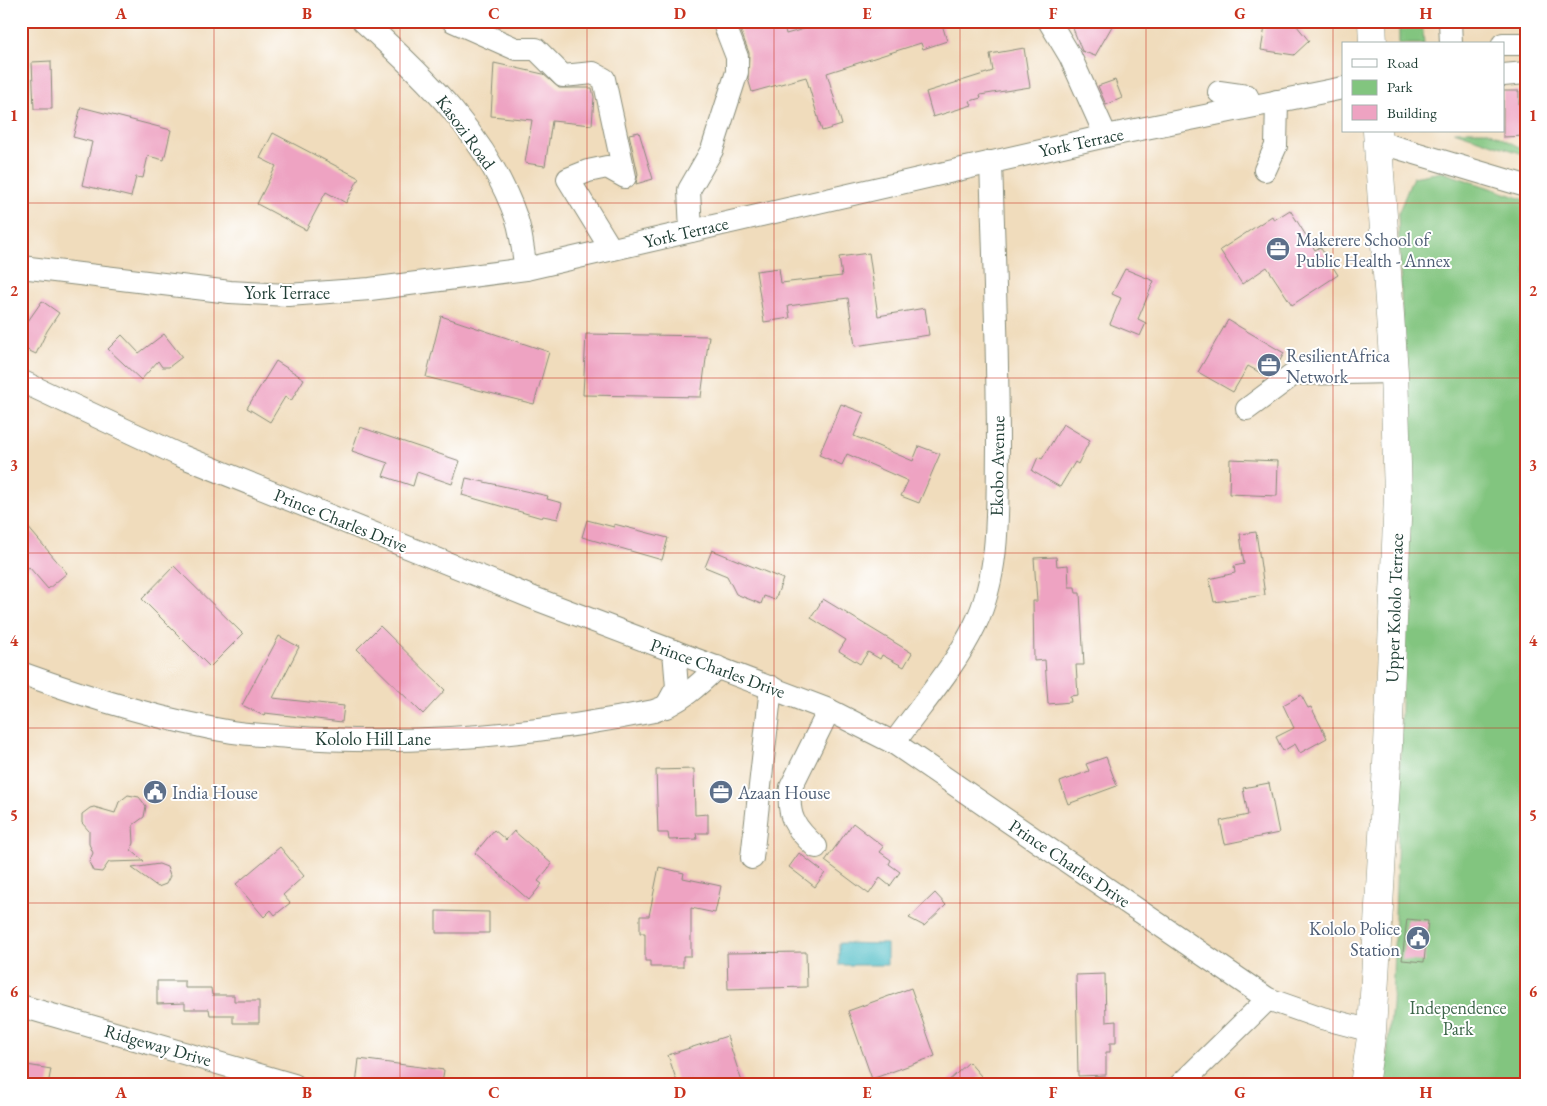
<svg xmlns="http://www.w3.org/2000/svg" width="1547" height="1106" font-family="'EB Garamond',serif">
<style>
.green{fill:#82c57f;stroke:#50815a}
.water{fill:#4fbdc6;stroke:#377d7d}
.building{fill:#eea3c2}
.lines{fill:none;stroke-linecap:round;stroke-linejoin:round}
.minor-casing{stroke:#888c78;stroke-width:24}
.major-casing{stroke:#888c78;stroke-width:29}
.minor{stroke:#fff;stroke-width:22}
.major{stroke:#fff;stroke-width:28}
.grid{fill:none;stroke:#c8321e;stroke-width:1;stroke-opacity:0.55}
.labels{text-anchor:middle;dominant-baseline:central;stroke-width:4;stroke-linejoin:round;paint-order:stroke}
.street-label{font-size:18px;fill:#1f3d34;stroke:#fff}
.service-label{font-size:18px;fill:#4e5e75;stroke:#fff;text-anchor:start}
.park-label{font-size:18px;fill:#3d664a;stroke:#fff}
.neatline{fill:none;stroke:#c8321e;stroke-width:2}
.grid-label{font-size:16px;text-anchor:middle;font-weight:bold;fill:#c8321e}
</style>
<rect width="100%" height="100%" fill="#fff"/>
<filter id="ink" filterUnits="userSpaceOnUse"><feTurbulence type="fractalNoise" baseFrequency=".02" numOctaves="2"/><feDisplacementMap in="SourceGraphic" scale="10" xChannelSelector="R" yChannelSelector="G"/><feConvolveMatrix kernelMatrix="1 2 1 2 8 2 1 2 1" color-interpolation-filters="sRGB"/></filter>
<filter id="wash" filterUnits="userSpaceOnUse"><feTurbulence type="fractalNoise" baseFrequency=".0096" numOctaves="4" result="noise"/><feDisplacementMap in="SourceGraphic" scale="20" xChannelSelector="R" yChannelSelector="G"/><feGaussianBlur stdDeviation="1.12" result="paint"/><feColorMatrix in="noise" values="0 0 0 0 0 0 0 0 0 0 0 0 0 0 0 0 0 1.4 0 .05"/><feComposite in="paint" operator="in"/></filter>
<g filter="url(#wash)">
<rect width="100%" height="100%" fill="#f0dcbc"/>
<g class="green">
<polygon points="1399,21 1422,21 1424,44 1399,44"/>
<polygon points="1454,131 1488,131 1519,147 1526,147 1526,155"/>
<polygon points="1442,172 1526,200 1526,1085 1384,1085 1392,1006 1400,769 1406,422 1398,214 1413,177"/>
</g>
<polygon class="water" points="839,943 887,944 887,965 839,965"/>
<g id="blocks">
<g class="building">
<polygon points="737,21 783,21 786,34 832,21 867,21 869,28 891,21 941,21 947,41 923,49 921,43 827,73 842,125 822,131 806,77 752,92 748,79 749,53"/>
<polygon points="1070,21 1115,21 1095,56 1082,51"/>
<polygon points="1266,21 1293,21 1309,41 1294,55 1261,50"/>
<polygon points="1024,48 1030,87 980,95 981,98 970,101 972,105 933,117 926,92 993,71 990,54"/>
<polygon points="51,61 52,109 34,109 32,62"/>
<polygon points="494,63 543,74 559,88 592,88 594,97 592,125 552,121 545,166 525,163 532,120 491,116"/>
<polygon points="1115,80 1122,98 1106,105 1098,86"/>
<polygon points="1503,91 1519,91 1519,105 1526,105 1526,136 1503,137"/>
<polygon points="81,107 171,130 164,160 148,156 143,178 136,177 131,197 82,185 92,142 73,137"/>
<polygon points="639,132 653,179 636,184 638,174 629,134"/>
<polygon points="273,133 359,178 346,203 326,192 306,230 257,204 276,166 260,158"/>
<polygon points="1290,210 1315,250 1320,247 1338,275 1292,305 1267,267 1242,284 1220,250 1272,216 1274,220"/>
<polygon points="869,253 878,316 925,308 929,335 855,346 848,298 788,306 790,318 764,322 756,271 779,268 781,283 842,276 839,257"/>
<polygon points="1125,269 1154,281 1138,319 1146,323 1140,336 1110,324 1121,298 1112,294"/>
<polygon points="42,301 59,313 47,331 36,354 21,347 21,318 28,321"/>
<polygon points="441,316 549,352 534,404 426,377"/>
<polygon points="1228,320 1284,353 1273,374 1268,377 1248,366 1233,392 1198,372"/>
<polygon points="164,334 182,357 169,367 162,367 158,361 141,380 108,349 122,335 139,353"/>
<polygon points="586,334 709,336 701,397 583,395"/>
<polygon points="276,361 304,379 291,401 285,397 270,422 247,408"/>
<polygon points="841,404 864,413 854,436 913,461 919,446 940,454 919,503 901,496 908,481 847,454 842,465 819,455"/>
<polygon points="1063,424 1090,440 1078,464 1075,462 1060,487 1032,471 1038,457 1042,459"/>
<polygon points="360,427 460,461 452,484 417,472 413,486 383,476 388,463 352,451"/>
<polygon points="1230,459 1278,461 1277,496 1229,494"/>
<polygon points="466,478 548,496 547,499 562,503 558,519 543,516 542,518 462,495"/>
<polygon points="21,519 67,573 48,589 29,567 21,573"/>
<polygon points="587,520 614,527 614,524 668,538 662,560 582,537"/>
<polygon points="1256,532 1265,595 1214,602 1209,579 1235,573 1234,566 1244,564 1240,534"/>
<polygon points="712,550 783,579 775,600 764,596 761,604 736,594 727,576 705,567"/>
<polygon points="1056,557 1057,566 1068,565 1069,587 1075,587 1076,593 1080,593 1084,665 1076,665 1078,695 1070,696 1071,702 1048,704 1045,660 1034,661 1033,601 1037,601 1034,558"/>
<polygon points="174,566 243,634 210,667 142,599"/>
<polygon points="823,599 912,653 904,667 882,655 880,659 868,652 860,664 839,651 846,640 811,618"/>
<polygon points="380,626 445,690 423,714 357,649"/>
<polygon points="279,636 299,647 273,698 344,706 342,722 265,713 264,716 242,705"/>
<polygon points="1301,695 1308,708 1311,707 1327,738 1300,753 1295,744 1283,751 1276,737 1294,728 1283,705"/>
<polygon points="1106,757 1117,786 1068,804 1060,782 1089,771 1086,764"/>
<polygon points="694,769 695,815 708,814 708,833 696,833 697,839 669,840 668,833 658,833 656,770"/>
<polygon points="1269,783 1279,833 1225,844 1220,821 1248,815 1243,788"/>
<polygon points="128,795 139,797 146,806 144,817 133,825 134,843 131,850 144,861 109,862 102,872 93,871 89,862 93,853 89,844 89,831 82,823 82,814 90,808 94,807 115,813 119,802"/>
<polygon points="853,823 884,847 880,852 891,860 889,864 900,872 890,886 880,878 869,894 825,861"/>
<polygon points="494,830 506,840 514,831 552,864 538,881 542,884 529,900 475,853"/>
<polygon points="280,847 304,876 283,895 290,903 275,915 271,910 264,917 236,884"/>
<polygon points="799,853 825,873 815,887 789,867"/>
<polygon points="159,864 167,867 170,876 166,884 158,887 132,868"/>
<polygon points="659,867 684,873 683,878 721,886 715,913 691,908 691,956 683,956 683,967 650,967 650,961 645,961 645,933 640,933 640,916 649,916"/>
<polygon points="935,893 946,905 924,926 909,918"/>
<polygon points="436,911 489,912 489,933 436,933"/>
<polygon points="1407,919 1428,921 1424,962 1402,960"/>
<polygon points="806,952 807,987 728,989 727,953"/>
<polygon points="1105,974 1106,1022 1116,1021 1116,1043 1110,1043 1110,1052 1106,1052 1106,1075 1078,1076 1076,975"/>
<polygon points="157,981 185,981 185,988 211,988 212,995 234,995 234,1001 259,1001 259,1023 233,1023 233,1015 210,1015 209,1009 185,1009 185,1003 157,1004"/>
<polygon points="911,988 935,1056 872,1079 848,1011"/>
<polygon points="727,1036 743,1085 678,1085 668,1055"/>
<polygon points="359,1059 444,1070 442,1085 356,1085"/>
<polygon points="969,1062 981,1076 971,1085 944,1085"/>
<polygon points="21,1064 51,1069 48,1085 24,1085 25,1080 21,1079"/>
</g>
</g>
</g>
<g filter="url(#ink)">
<use href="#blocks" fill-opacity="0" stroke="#888c78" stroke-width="1"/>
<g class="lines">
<g class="minor-casing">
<g id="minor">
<path d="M363 21C426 78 489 138 517 220 522 236 523 253 526 269"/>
<polyline points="453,21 516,49 536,49 563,76 593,73 604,79 625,177 607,167 588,171 568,179 611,249"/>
<polyline points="1049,21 1070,56 1106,136"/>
<polyline points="1450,21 1451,44"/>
<polyline points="1503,44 1526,44"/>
<polyline points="1503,75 1526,73"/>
<polyline points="1219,92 1247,96 1252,106"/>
<polyline points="1378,142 1526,186"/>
<polyline points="1265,170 1276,146 1277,101"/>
<polyline points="691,231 689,190 712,150 737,72 737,57 723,21"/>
<polyline points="21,267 230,292 288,295 370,289 526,269 1106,136 1343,88"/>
<polyline points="21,381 179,455 536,599 829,710 894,743 1268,999 1322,1018 1372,1031"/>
<polyline points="1247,409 1294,374 1394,372"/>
<path d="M21 673C90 698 160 720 232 732 251 735 270 735 289 737 410 746 535 735 654 711 679 703 698 686 717 667"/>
<polyline points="666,707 677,687 674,651"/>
<path d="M894 743C921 705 955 667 975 625 1001 572 997 506 998 449 998 354 994 258 991 162"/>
<path d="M816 847C795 828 786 816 791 787L829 710"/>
<polyline points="752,858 771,687"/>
<polyline points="21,1006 294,1085"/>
<polyline points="1180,1085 1268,999"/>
</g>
</g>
<g class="major-casing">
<g id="major">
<polyline points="1372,21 1373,44"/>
<polyline points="1364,1085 1372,1031 1388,746 1398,495 1394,372 1377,131"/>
</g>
</g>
<use href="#minor" class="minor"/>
<use href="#major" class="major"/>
</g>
</g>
<path class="grid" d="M214 21V1085M400 21V1085M587 21V1085M774 21V1085M960 21V1085M1146 21V1085M1333 21V1085M21 203H1526M21 378H1526M21 553H1526M21 728H1526M21 903H1526"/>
<defs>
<g id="office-disc" transform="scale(1.25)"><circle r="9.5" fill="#5c6f8a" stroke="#fff"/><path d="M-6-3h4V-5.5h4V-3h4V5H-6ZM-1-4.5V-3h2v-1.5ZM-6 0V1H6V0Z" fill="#fff"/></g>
<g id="civic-disc" transform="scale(1.25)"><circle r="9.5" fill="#5c6f8a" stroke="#fff"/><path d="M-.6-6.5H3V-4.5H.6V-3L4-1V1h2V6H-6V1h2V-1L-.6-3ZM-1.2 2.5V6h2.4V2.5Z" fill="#fff"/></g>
</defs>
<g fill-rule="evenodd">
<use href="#office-disc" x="1278" y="249"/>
<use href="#office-disc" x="1269" y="365"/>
<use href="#civic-disc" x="155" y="792"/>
<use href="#office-disc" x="721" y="792"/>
<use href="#civic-disc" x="1418" y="938"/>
</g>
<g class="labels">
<g class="street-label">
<text transform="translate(466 132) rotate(54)">Kasozi Road</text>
<text transform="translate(1081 142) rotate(-12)">York Terrace</text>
<text transform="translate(686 232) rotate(-13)">York Terrace</text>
<text x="287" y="292">York Terrace</text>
<text transform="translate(997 466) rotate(-89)">Ekobo Avenue</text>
<text transform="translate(341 520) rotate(22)">Prince Charles Drive</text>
<text transform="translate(1394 608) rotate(-88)">Upper Kololo Terrace</text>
<text transform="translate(718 668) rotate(20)">Prince Charles Drive</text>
<text x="373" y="738">Kololo Hill Lane</text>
<text transform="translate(1070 863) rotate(34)">Prince Charles Drive</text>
<text transform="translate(158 1045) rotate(16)">Ridgeway Drive</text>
</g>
<g class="service-label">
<text x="1296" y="239">Makerere School of<tspan x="1296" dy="21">Public Health - Annex</tspan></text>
<text x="1286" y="355">ResilientAfrica<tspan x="1286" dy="21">Network</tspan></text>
<text x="172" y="792">India House</text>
<text x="738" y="792">Azaan House</text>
<text x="1400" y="928" text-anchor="end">Kololo Police<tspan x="1400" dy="21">Station</tspan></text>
</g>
<g class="park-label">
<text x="1458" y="1007">Independence<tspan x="1458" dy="21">Park</tspan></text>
</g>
</g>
<rect width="1547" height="1106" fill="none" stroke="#fff" stroke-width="55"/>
<rect x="1342" y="42" width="162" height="90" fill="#ffffff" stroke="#a5b1ae"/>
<rect x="1352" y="59" width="25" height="8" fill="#ffffff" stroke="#a5b1ae"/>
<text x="1387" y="68" font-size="15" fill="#1f3d34">Road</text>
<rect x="1352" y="80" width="25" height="15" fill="#82c57f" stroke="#a5b1ae"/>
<text x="1387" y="92" font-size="15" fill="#1f3d34">Park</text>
<rect x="1352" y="105" width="25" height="15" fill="#eea3c2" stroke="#a5b1ae"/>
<text x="1387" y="118" font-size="15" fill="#1f3d34">Building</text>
<rect x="28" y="28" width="1492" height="1050" class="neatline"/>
<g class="grid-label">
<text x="121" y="19">A</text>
<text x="307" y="19">B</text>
<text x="494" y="19">C</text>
<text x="680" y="19">D</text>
<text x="867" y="19">E</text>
<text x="1053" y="19">F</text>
<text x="1240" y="19">G</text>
<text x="1426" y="19">H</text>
<text x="14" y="121">1</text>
<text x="1533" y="121">1</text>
<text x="14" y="296">2</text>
<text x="1533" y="296">2</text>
<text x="14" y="471">3</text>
<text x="1533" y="471">3</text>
<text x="14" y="646">4</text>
<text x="1533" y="646">4</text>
<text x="14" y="821">5</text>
<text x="1533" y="821">5</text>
<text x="14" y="997">6</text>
<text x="1533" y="997">6</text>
<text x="121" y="1098">A</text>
<text x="307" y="1098">B</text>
<text x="494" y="1098">C</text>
<text x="680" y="1098">D</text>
<text x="867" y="1098">E</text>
<text x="1053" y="1098">F</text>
<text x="1240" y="1098">G</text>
<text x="1426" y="1098">H</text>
</g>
</svg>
